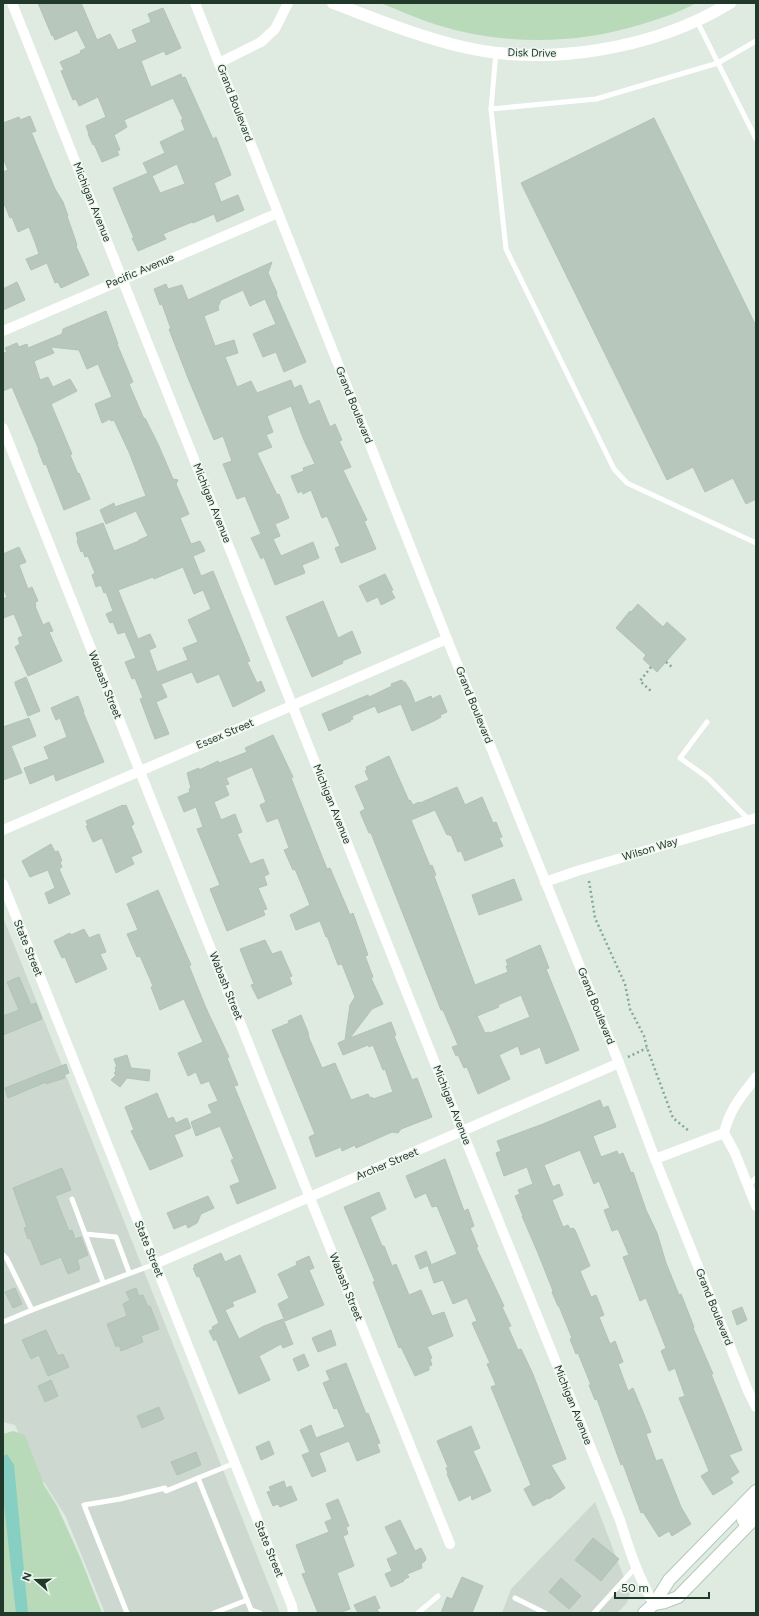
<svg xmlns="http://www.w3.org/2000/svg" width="759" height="1616" font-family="Figtree,sans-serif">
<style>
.built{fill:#cdd9d0}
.green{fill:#b9dab8}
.water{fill:#87cec3}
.building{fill:#b7c7bc;stroke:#b1c3b6;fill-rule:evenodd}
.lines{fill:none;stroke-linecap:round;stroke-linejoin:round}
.secondary-casing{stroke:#b2c9ba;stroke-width:14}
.path{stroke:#80ac91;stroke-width:2.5;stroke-dasharray:2 3;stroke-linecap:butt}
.service{stroke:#fff;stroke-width:5}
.minor{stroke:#fff;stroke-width:10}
.tertiary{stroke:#fff;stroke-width:12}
.secondary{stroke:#fff;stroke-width:12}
.labels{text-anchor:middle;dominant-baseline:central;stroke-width:3;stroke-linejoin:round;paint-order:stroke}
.street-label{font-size:11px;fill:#20392b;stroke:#eff6f0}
</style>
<rect width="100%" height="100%" fill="#dfeae1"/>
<g class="built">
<polygon points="3,917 280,1613 105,1613 66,1517 44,1482 40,1481 15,1425 3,1422"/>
<polygon points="595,1502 630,1593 627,1603 617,1613 502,1613 511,1589"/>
</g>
<g class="green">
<path d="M380 3H696C679 13 658 19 639 25 574 45 502 45 437 25 418 19 399 10 380 3Z"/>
<polygon points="13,1431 25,1435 44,1485 57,1506 80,1557 102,1613 3,1613 3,1434"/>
</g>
<polygon class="water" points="7,1454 14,1465 28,1613 16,1613 3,1495 3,1456"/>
<g class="building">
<path d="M38 3H81L97 40 110 34 118 50 137 42 132 30 151 22 148 14 163 8 181 48 166 55 164 51 141 61 151 87 181 74 182 78 185 77 213 139 216 137 231 175 214 183 221 202 238 195 244 210 217 222 214 214 193 223 192 222 163 234 166 239 138 251 132 238H134L113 188 148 173 143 163 165 153 160 142 185 130 181 120 183 119 173 98 124 120 127 127 114 135 120 150 117 151 119 155 102 162 94 144 93 145 88 134H89L86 126 106 117 98 97 79 106 76 99 73 100 61 71 64 70 60 62 81 53 80 51 86 48 77 30 55 40 53 35 52 36ZM177 164 185 184 160 193 152 176Z"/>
<polygon points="30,116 36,131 31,133 32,134 55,189 63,202 68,216 67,216 74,236 77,245 76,246 89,275 61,288 58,282 55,283 47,263 31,270 26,259 39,254 35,242 29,227 18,232 12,217 10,218 3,201 3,172 8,170 3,158 3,123 19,117 20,120"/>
<polygon points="654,118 756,326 756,499 746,504 733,478 705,492 693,467 667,480 521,183"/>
<polygon points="272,262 268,273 277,293 276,294 306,362 284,372 276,352 263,357 253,334 276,324 265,299 250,306 243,290 221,300 218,307 219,310 204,316 215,346 234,340 238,353 225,357 237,387 251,381 257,393 291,380 294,388 301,385 309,405 319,400 330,427 335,424 342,440 339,441 351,467 343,470 367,520 364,521 376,549 341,563 335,548 340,546 327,516 322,518 311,490 303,494 302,491 298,493 291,476 304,471 303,468 315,464 303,438 291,406 267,416 273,432 266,435 272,447 257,453 277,495 279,494 289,518 275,524 280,536 273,539 281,556 313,542 319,558 302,565 305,573 275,585 264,557 261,559 251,538 261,534 245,496 237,499 223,464 232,461 223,436 214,440 188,378 172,337 169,329 171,329 162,304 160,305 154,289 166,284 168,289 182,285 188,300"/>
<polygon points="17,282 25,300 3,310 3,289"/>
<path d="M106 311 118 344H117L133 382 129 384 144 419 145 418 158 444 173 479 178 480 176 484 189 514 180 518 191 544 200 541 205 551 193 556 201 576 213 571 250 661 247 662 257 683 261 681 265 691 233 707 219 674 197 683 192 672 161 684 167 697 156 702 169 734 155 739 140 699 143 698 135 678 132 679 125 662 136 658 125 632 118 634 113 622 110 623 106 614 113 611 106 592 104 593 101 585 96 587 92 575 95 573 88 556 85 557 83 551 81 552 77 541 78 540 76 533 103 523 114 551 139 541V540L148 536 136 511 106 524 100 510 114 503 115 507 146 496 129 452 114 420 111 421 110 419 102 423 95 404 112 397 98 364 87 369 79 350 51 347 54 353 34 361 40 380 48 377 53 387 70 379 77 391 51 404 72 454 70 455 78 474 79 473 90 499 64 510 46 464 44 465 38 450H39L12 387 3 391V353L7 352 5 348 17 343 19 347 27 344 28 348 62 334 63 329ZM183 567 194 594 203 590 211 609 188 620 198 642 183 648 188 660 157 672 149 650 156 647 150 634 138 639 118 590 153 577 154 579Z"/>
<polygon points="19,547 26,562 19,565 28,589 32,587 38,601 35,602 36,606 35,606 43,625 49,622 53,631 49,632 62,661 28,676 15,647 20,644 18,638 23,636 14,614 3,618 3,599 7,597 3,588 3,554"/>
<polygon points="385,574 393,590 391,591 395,598 381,605 378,597 367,602 359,586"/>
<polygon points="323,601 338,638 352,631 361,653 342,661 343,663 312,677 286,617"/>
<polygon points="638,604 663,627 667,622 686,639 657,672 643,659 646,655 616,628 630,611 631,612"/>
<polygon points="26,677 40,711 28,716 15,684 15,682"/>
<polygon points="402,680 403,682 405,682 410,690 415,703 431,696 432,699 440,695 447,712 440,715 441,717 434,721 412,731 401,704 378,713 375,706 352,716 353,719 350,720 351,721 329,731 322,714 368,695 369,697 392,686 391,684"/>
<polygon points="78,696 84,712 83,712 104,762 56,781 54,774 30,784 24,768 49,759 44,747 67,737 60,718 56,720 51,708"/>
<polygon points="29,718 36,736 11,746 22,773 3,780 3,727"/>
<polygon points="273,735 293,777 291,778 327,869 330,868 350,915 353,913 368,955 365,956 373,977 371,978 383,1004 372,1009 350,1038 391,1022 396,1035 394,1036 412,1080 417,1078 432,1117 401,1129 398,1133 392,1132 356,1148 355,1145 342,1151 341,1147 316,1157 309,1137 315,1134 272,1030 289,1023 288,1021 301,1015 308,1032 309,1038 322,1068 335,1063 351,1100 368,1094 370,1098 372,1097 373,1099 393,1092 385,1069 383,1070 373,1045 369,1047 368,1045 343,1055 338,1043 345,1040 350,1005 355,997 342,964 338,965 327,936 326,937 320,921 296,930 290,915 310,905 295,869 293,870 284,850 289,848 278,818 267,822 260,805 266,802 252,767 226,778 229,784 225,785 229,795 214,802 221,820 235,814 242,832 237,834 250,864 263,859 269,874 264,876 267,885 258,888 267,909 263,910 265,915 227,931 210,889 220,885 197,829 203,827 196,807 184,812 178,797 190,792 189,789 191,788 187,773 199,768 199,770 218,761 219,763 247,752 245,748"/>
<path d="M389 756 409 801 410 800 413 805 419 802 420 803 457 787 465 805 482 797 493 823 496 822 502 837 499 838 503 846 465 861 461 851 458 852 451 835 450 836 449 834 447 835 435 810 411 820 430 866 432 865 436 875 434 876 475 985 508 972 506 966H508L506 960 540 945 549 968 546 969 579 1050 546 1064 540 1047 521 1055 518 1046 499 1055 510 1079 478 1094 467 1067 464 1068 458 1055 456 1056 452 1047 458 1045 443 1010H441L371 833H369L360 812 365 809 355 786 369 780 365 771 367 770 366 767ZM521 995 530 1017 490 1033 489 1032 485 1033 477 1016 499 1007 498 1005Z"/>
<polygon points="123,805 124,806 126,805 134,824 131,826 142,852 131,857 134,864 116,873 102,838 93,842 86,826 88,826 86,821"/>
<polygon points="51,844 55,852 58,851 62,861 60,862 62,867 59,869 70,894 49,904 45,893 55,888 48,870 30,877 22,861"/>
<polygon points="514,879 522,900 479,915 472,895"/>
<polygon points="158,890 191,965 189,966 206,1008 229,1057 227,1058 238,1085 234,1086 276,1188 237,1204 230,1186 240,1182 231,1160 234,1159 220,1126 196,1136 191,1122 212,1113 208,1105 218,1101 209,1081 201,1084 196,1072 188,1076 178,1053 203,1042 184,999 160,1010 151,987 153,986 140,956 137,957 127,934 138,930 127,904"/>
<polygon points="84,929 89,938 99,934 106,952 100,954 107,969 76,983 65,957 62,958 61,956 54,941 70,933 71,935"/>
<polygon points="265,940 272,954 281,951 292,976 289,977 292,984 258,999 251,985 254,984 240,949"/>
<polygon points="19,977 31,1005 36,1003 42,1019 3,1035 3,1016 19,1010 7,982"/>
<polygon points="127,1055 131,1068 150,1070 149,1081 127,1078 120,1087 111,1080 116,1075 114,1073 116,1071 115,1067 117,1067 114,1059"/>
<polygon points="66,1064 69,1073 64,1075 65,1078 46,1084 46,1082 8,1098 5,1088"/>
<polygon points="157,1093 168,1119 173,1117 176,1123 187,1118 191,1128 174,1135 183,1156 150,1170 131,1131 134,1130 125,1107"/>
<polygon points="600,1100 603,1108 608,1106 616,1127 593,1136 601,1157 617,1151 619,1155 623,1153 631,1173 633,1172 646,1210 657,1233 666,1263 679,1295 681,1294 694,1327 693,1328 713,1374 711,1374 742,1450 729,1455 739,1472 730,1478 733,1483 713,1495 701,1476 709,1471 679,1398 685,1396 675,1368 669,1371 661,1351 666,1348 646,1298 640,1301 632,1280 623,1257 629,1255 618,1229 612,1231 604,1210 610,1208 599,1181 594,1184 580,1150 544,1165 553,1187 559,1184 563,1195 552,1200 563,1227 568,1225 570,1229 573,1228 575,1230 590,1266 580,1271 591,1297 596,1295 604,1315 599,1317 610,1344 615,1341 623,1362 618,1364 628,1391 633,1388 643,1412 651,1432 646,1434 656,1461 662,1459 681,1507 691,1524 672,1536 669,1531 659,1537 643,1512 641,1513 623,1464 621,1465 597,1399 595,1400 589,1385 591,1385 578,1353 576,1354 570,1339 572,1338 559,1306 558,1306 552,1292 553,1291 538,1253 522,1216 523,1216 515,1196 520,1194 518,1190 533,1184 527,1167 504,1176 496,1153 501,1151 497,1141 543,1124"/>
<polygon points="445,1159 464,1211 468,1209 474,1226 470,1228 478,1247 476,1247 504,1306 502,1307 511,1326 508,1327 518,1350 521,1349 532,1372 566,1459 551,1465 565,1488 549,1499 548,1498 533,1506 524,1489 531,1485 491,1387 496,1385 487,1364 490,1363 472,1323 477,1321 467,1298 453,1304 443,1280 434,1283 428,1266 457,1254 437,1206 432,1207 426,1193 415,1198 406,1176"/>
<polygon points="62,1168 71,1190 55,1196 69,1231 72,1230 75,1239 81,1237 88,1255 77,1260 80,1269 68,1274 61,1257 41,1265 30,1238 28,1239 24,1228 27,1227 13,1188"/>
<polygon points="379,1192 386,1209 370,1217 382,1246 384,1246 392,1266 396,1264 409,1295 421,1290 432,1316 444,1312 453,1336 427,1347 432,1358 430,1359 432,1365 429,1366 429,1370 415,1376 401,1347 399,1348 373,1282 375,1281 344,1207"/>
<polygon points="208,1196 214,1208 201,1214 197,1223 188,1228 186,1224 174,1229 167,1213"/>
<polygon points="426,1251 431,1264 420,1269 415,1256"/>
<polygon points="221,1253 225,1262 240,1255 256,1292 232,1302 234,1306 225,1310 239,1339 264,1326 283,1319 293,1344 283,1348 281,1344 259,1356 270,1380 239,1394 216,1339 214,1341 209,1331 213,1329 212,1327 219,1323 199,1276 197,1277 193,1268 195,1268 194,1265"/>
<polygon points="309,1256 314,1268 309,1270 324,1305 285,1321 278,1304 289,1298 278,1274 297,1265 296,1262"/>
<polygon points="15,1288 22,1304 13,1308 5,1292"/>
<polygon points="136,1288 139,1296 143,1295 148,1307 150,1306 159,1329 141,1336 143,1342 121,1351 119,1345 116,1347 107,1324 127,1316 123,1304 130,1300 126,1292"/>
<polygon points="742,1307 747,1320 737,1325 732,1311"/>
<polygon points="46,1330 58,1356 63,1354 69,1367 48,1376 39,1355 31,1359 22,1340"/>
<polygon points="331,1330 336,1345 318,1352 312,1338"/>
<polygon points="304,1354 309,1366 298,1371 293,1359"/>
<polygon points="346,1363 366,1414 368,1413 380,1443 377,1444 380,1452 357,1461 349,1441 319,1453 326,1471 312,1477 302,1455 310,1452 300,1430 311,1425 316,1438 345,1427 337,1408 334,1409 323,1383 330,1380 326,1371"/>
<polygon points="51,1380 58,1396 45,1402 38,1386"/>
<polygon points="159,1407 164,1419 142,1428 137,1416"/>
<polygon points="471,1426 480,1448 473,1451 491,1491 472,1500 471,1495 459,1501 447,1474 448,1473 446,1468 448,1467 437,1441"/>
<polygon points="269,1441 274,1454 261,1460 256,1447"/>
<polygon points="196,1452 201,1465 177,1475 171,1462"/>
<polygon points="284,1481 286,1488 291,1486 297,1500 280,1507 278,1504 273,1506 267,1492 271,1491 269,1487"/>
<polygon points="338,1499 349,1526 346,1527 348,1534 343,1536 354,1566 337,1573 350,1609 339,1613 318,1613 302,1574 306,1573 296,1545 329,1532 325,1522 332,1519 326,1504"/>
<polygon points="400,1520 415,1551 421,1548 426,1558 425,1561 421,1564 422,1568 407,1574 409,1577 403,1580 404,1581 391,1587 385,1574 392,1571 387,1559 398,1554 385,1527"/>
<polygon points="593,1538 619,1559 601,1581 575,1560"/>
<polygon points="462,1577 483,1586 472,1613 441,1613 447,1597 452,1599"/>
<polygon points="561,1578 581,1596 569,1609 549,1592"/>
<polygon points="375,1596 380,1608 377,1609 379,1613 358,1613 354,1605"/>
</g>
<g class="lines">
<g class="secondary-casing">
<g id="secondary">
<polyline points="743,1520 756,1506"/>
<polyline points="654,1604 665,1602 678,1597 756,1517"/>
<polyline points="644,1613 654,1604 669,1580 756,1491"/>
</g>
</g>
<g class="path">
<polyline points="666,662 672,667"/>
<polyline points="651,667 640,681 652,692"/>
<polyline points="589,881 595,918 625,984 630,1009 644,1036 647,1048 673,1118 689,1131"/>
<polyline points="628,1057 647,1048"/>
</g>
<g class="service">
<polyline points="697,21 756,139"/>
<polyline points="756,41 718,63 596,99 491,109 506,249 614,469 627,483 756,543"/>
<polyline points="491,109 496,52"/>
<polyline points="707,722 680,758 708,778 749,820"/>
<polyline points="748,1186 756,1178"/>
<polyline points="72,1199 103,1282"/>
<polyline points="85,1234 116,1237 129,1272"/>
<polyline points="3,1255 7,1259 32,1310 155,1264"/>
<polyline points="3,1322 32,1310"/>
<polyline points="198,1478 235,1463"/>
<polyline points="515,1598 545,1613"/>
<polyline points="247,1600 251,1610 260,1613"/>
<polyline points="127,1613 84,1505 120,1499 165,1488 166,1491 198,1478 247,1600 214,1613"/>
<polyline points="418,1613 438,1596"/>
<polyline points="594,1613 635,1568"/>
</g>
<g class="minor">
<path d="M12 3 462 1131 620 1520C629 1549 638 1577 654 1604"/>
<polyline points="195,3 447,639 619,1063 655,1159 748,1391 756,1407"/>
<polyline points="219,63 261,42 275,29 288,3"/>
<polyline points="3,331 278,213"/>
<polyline points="3,428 314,1208 450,1544"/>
<polyline points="3,830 447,639"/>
<polyline points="545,882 577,871 756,818"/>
<polyline points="3,884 292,1606 293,1613"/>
<polyline points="724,1133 735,1153 756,1206"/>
<path d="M655 1159 724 1133C730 1108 741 1097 756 1077"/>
<polyline points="155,1264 619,1063"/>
</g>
<path class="tertiary" d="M333 3C373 18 414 35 455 45 543 68 653 50 730 3"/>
<use href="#secondary" class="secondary"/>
</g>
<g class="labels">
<g class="street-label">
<text transform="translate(532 53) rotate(1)">Disk Drive</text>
<text transform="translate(235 103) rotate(69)">Grand Boulevard</text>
<text transform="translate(92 202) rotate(68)">Michigan Avenue</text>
<text transform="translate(140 271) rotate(-23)">Pacific Avenue</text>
<text transform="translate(354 405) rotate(68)">Grand Boulevard</text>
<text transform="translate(212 503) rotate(68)">Michigan Avenue</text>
<text transform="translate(105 685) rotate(68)">Wabash Street</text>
<text transform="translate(474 705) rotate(68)">Grand Boulevard</text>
<text transform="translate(225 734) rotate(-23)">Essex Street</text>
<text transform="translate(332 804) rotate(68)">Michigan Avenue</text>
<text transform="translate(650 849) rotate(-17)">Wilson Way</text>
<text transform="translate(28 948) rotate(68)">State Street</text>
<text transform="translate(226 986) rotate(68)">Wabash Street</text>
<text transform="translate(596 1006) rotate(68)">Grand Boulevard</text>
<text transform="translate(452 1105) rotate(68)">Michigan Avenue</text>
<text transform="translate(387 1164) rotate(-23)">Archer Street</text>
<text transform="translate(149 1249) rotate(68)">State Street</text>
<text transform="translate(346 1287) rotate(68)">Wabash Street</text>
<text transform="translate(714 1307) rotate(68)">Grand Boulevard</text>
<text transform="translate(573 1405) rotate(68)">Michigan Avenue</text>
<text transform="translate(269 1549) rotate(68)">State Street</text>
</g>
</g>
<rect width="759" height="1616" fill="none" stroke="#20392b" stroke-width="8"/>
<g transform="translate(36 1580) rotate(290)" stroke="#eff6f0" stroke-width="3" paint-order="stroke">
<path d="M0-3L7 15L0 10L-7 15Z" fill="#20392b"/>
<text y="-6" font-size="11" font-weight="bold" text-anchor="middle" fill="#20392b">N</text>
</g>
<path d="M615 1592v6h94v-6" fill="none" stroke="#20392b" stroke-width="2"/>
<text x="621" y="1592" font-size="12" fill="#20392b" stroke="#eff6f0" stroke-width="3" paint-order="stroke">50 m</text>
</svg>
